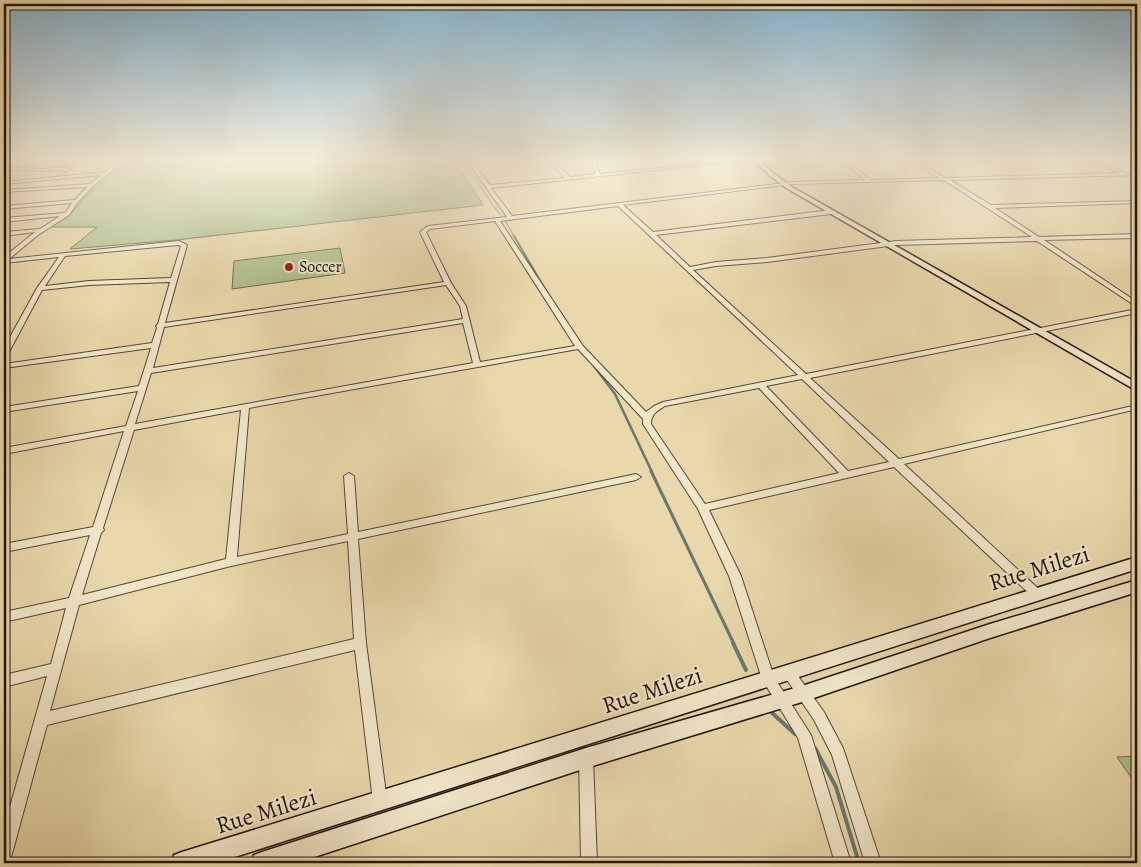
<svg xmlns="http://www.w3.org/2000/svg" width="1141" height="867" font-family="Alegreya,serif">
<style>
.green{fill:#afc08d;stroke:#696a4e}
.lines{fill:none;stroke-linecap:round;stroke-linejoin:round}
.stream-far4{stroke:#69776f;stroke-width:1}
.stream-far3{stroke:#69776f;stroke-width:2}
.stream-far2{stroke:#69776f;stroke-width:2.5}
.stream-far1{stroke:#69776f;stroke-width:3}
.stream{stroke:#69776f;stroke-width:4}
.street-casing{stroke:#544636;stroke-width:2}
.secondary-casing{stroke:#231510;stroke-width:3}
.street{fill:#f0e6c8;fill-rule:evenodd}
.secondary{fill:#f0e6c8;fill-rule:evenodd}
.poi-dot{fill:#8f2418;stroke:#f0e6c8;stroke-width:2}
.labels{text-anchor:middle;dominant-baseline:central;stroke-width:4;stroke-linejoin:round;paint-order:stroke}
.far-poi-label{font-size:16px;fill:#231510;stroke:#f0e6c8;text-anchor:start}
.near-street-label{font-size:24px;fill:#231510;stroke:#f0e6c8}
</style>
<rect width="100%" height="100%" fill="#e8d8aa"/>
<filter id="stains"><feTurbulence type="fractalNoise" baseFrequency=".004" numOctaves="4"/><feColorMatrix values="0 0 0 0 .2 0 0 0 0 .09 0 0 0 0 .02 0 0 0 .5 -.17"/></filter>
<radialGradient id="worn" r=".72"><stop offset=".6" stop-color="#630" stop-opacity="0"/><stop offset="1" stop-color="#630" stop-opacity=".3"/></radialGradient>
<g class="green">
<polygon points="132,159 453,159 483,205 176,240 70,249 97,227 51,227 71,213 92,190"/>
<polygon points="340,248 345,273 232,289 234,261"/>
<polygon points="1137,756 1137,786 1117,757"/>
</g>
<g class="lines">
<g class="stream-far4">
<polyline points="461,159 500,215"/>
<polyline points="505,220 515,238"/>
</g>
<polyline class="stream-far3" points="514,236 549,296"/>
<polyline class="stream-far2" points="594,366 615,394 652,472"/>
<polyline class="stream-far1" points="651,471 734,644"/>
<g class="stream">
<polyline points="733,643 746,670"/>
<polyline points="769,710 795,734"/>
<polyline points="815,748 836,787 859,863"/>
</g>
<g class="street-casing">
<g id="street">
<polygon points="80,159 84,159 66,172 64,171 65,170 43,171 4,169 4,167 43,169 69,167"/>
<path d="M123 159H127L93 186 78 202 69 215 38 235 9 259 179 241 187 245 165 323 444 282 420 232 428 226 507 217 466 159H470L490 185 565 178 547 159H551L570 177 596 174 590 159H594L600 174 747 159H758L491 188 512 216 792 182 865 180 840 159H844L870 180 939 178 910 159H914L945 178 1120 173 1090 159H1095L1125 173H1137V175L950 180 991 205 1137 201V203L995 208 1039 237 1137 234V238L1044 240 1137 302V307L1037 241 896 245 767 262 716 266 693 270 806 374 1137 309V313L810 378 899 459 1137 405V409L904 464 1042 592 1044 595 1042 598 1038 600 1034 598 894 467 709 510 741 576 774 677 811 735 851 863H835L798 738 762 679 729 576 698 509 643 424V419L578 349 249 408 237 557 348 534 344 476 349 473 354 476 358 532 636 474 641 477 636 480 358 539 366 643 387 801 385 806 380 808 375 806 373 801 355 650 47 725 12 854 10 860 4 862V828L47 676 4 687V675L51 664 66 608 4 622V612L69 598 90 535 4 552V544L93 527 124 431 4 454V448L126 426 138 391 4 412V407L139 386 151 348 4 368V364L152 343 157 328 156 326 158 324 170 282 89 285 42 290 8 354 4 356V348L37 288 59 257 4 263V257L35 232 4 236V232L40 229 60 216 4 222V218L65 213 72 203 4 209V206L75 200 87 187 4 192V190L90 184 101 175 4 184V182L105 172ZM944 180 1032 237 896 241 767 258 716 262 690 267 656 235 831 214 834 212 831 210 653 232 623 205 792 184ZM618 206 798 375 663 402 654 406 646 412 583 346 500 221ZM495 221 575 346 480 362 466 306 451 283 426 232 430 229ZM178 245 181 246 171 278 89 281 45 286 65 256ZM446 285 460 306 463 319 153 368 164 327ZM463 323 473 363 135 424 151 373ZM802 379 889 462 848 471 766 386ZM759 388 839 473 705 504 651 424C651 414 657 411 665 406ZM241 410 226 559 82 595 101 533 104 530 103 528 134 430ZM348 541 354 639 50 711 79 605 231 566Z"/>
<polygon points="789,667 793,669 824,712 843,748 881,863 865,863 832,755 814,720 785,677 783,673 785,669"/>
<polygon points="586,751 591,753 593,758 597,863 581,863 579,758 581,753"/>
</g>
</g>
<g class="secondary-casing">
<g id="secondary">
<polygon points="753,159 759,159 773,173 792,187 1137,383 1137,391 788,189 769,175"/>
<polygon points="1137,557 1137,569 216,863 171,863 174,855 182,852"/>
<polygon points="1137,580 1137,592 990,638 802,702 586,768 296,863 251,863 254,855 262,852 586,748 802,686 990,624"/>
</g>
</g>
<use href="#street" class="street"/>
<use href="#secondary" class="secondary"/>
</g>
<linearGradient id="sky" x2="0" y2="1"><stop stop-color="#88b6d1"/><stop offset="0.57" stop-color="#f5edd9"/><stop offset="1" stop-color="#f5edd9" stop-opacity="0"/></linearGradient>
<rect width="1141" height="280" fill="url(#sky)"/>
<circle class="poi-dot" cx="289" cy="267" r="5"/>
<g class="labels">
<g class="far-poi-label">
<text x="299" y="267">Soccer</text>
</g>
<g class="near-street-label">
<text transform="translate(1039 568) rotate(-17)">Rue Milezi</text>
<text transform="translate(652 690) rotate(-18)">Rue Milezi</text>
<text transform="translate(266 811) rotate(-17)">Rue Milezi</text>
</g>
</g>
<rect width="1141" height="867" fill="none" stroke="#e8d8aa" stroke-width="20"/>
<rect x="5" y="5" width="1131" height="857" fill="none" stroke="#231510" stroke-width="2.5"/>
<rect x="10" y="10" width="1121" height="847" fill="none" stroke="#231510"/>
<rect width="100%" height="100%" filter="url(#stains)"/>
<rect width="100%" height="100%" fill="url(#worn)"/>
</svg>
